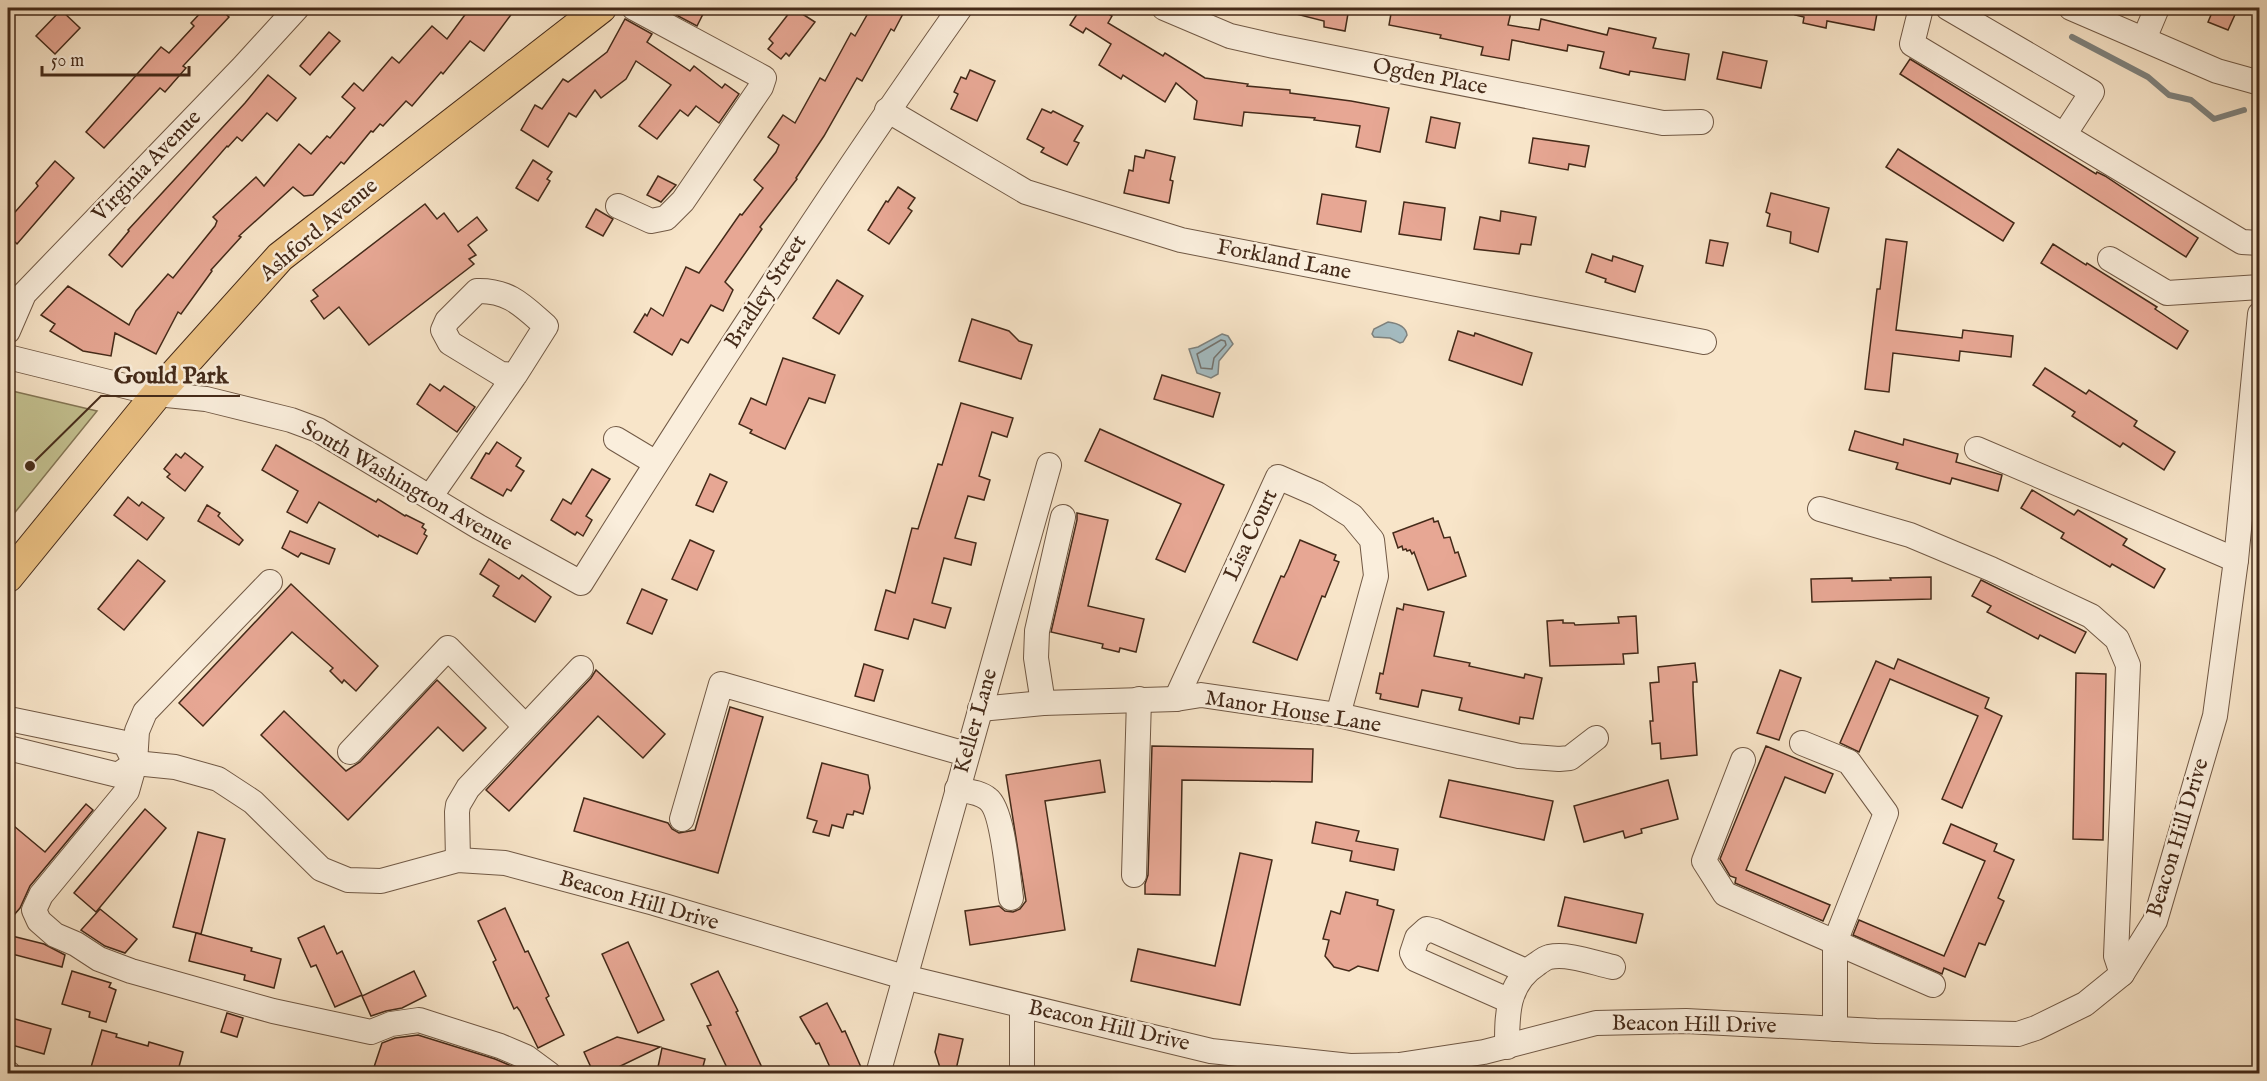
<svg xmlns="http://www.w3.org/2000/svg" width="2267" height="1081" font-family="'IM FELL English',serif">
<style>
.green{fill:#c4c291;stroke:#847655;stroke-width:1.5}
.water{fill:#a4bcc2;stroke:#7e827e;stroke-width:1.5}
.lines{fill:none;stroke-linecap:round;stroke-linejoin:round}
.shore{stroke:#74736e;stroke-width:1.5}
.stream{stroke:#7e827e;stroke-width:6}
.building{fill:#e7a794;stroke:#442a19;stroke-width:1.5}
.minor-casing{stroke:#715945;stroke-width:26}
.major-casing{stroke:#442a19;stroke-width:32}
.minor{stroke:#faeedc;stroke-width:24}
.major{stroke:#ecc284;stroke-width:30}
.labels{text-anchor:middle;dominant-baseline:central;stroke-width:5;stroke-linejoin:round;paint-order:stroke}
.street-label{font-size:22px;fill:#442a19;stroke:#faeedc}
.leader{fill:none;stroke:#442a19;stroke-width:2}
.callout-dot{fill:#442a19;stroke:#faeedc;stroke-width:2}
.callout-label{font-size:24px;text-anchor:middle;font-weight:bold;fill:#442a19;stroke:#faeedc;stroke-width:5;stroke-linejoin:round;paint-order:stroke}
</style>
<rect width="100%" height="100%" fill="#f8e5c9"/>
<filter id="stains"><feTurbulence type="fractalNoise" baseFrequency=".00333" numOctaves="4"/><feColorMatrix values="0 0 0 0 .2 0 0 0 0 .09 0 0 0 0 .02 0 0 0 .5 -.17"/></filter>
<radialGradient id="worn" r=".72"><stop offset=".6" stop-color="#630" stop-opacity="0"/><stop offset="1" stop-color="#630" stop-opacity=".3"/></radialGradient>
<polygon class="green" points="8,390 97,411 8,521"/>
<g class="water">
<path d="M1388 322C1396 323 1406 326 1407 335L1403 342 1400 343 1390 338 1374 337 1372 334 1374 329Z"/>
<polygon points="1222,334 1228,336 1233,344 1219,361 1218,374 1211,378 1197,373 1189,349 1198,347"/>
</g>
<g class="lines">
<polygon class="shore" points="1221,340 1225,341 1226,345 1214,358 1212,369 1201,368 1197,354"/>
<polyline class="stream" points="2072,37 2148,77 2169,95 2191,100 2214,119 2244,110"/>
</g>
<g class="building">
<polygon points="205,8 219,8 229,17 183,66 186,68 165,92 160,88 104,148 86,132 161,47 169,53 194,26 191,23"/>
<polygon points="470,8 516,8 484,51 470,41 443,74 441,72 412,106 406,101 383,126 380,124 373,132 371,131 344,164 341,162 313,195 304,196 293,187 239,236 241,237 211,270 212,271 181,314 178,312 156,354 115,333 111,356 83,351 50,331 55,324 41,315 68,286 129,325 136,311 168,274 173,278 215,226 217,221 213,217 256,177 264,186 299,144 311,154 327,136 330,138 355,108 342,97 354,83 363,91 392,57 399,63 432,26 447,39"/>
<polygon points="663,8 695,8 704,12 697,26"/>
<polygon points="793,8 815,22 789,56 786,53 781,59 768,49 773,43 769,39"/>
<polygon points="871,8 906,8 894,31 891,29 862,81 857,78 824,136 796,178 797,179 760,227 762,229 725,282 733,290 723,311 711,305 688,343 681,339 672,355 634,332 645,314 647,316 651,308 663,316 686,267 699,273 740,214 742,215 763,188 754,180 776,152 779,145 768,137 783,115 795,123 820,78 825,81 851,33 855,36"/>
<polygon points="1081,8 1091,14 1095,8 1099,8 1112,16 1108,23 1163,56 1165,53 1205,78 1248,84 1247,86 1290,90 1290,93 1351,101 1389,108 1380,152 1356,147 1360,126 1314,120 1315,118 1244,112 1242,126 1194,119 1197,101 1176,83 1165,102 1123,75 1121,79 1099,65 1111,44 1086,28 1083,33 1070,25"/>
<polygon points="1292,8 1349,8 1345,31 1324,27 1324,21 1292,13"/>
<polygon points="1392,8 1512,8 1508,25 1539,30 1541,19 1607,35 1609,28 1656,38 1653,48 1689,54 1685,80 1630,71 1629,75 1600,68 1604,52 1568,45 1567,51 1512,40 1509,60 1481,55 1483,47 1440,38 1441,35 1389,25"/>
<polygon points="1796,8 1878,8 1874,30 1827,21 1826,28 1803,23 1804,17 1795,15"/>
<polygon points="2214,8 2238,8 2228,30 2208,22"/>
<polygon points="61,10 80,28 55,54 36,36"/>
<polygon points="625,19 652,34 647,42 690,71 694,66 722,88 725,84 739,94 719,123 696,106 688,116 680,110 657,139 639,126 671,85 636,61 626,79 601,98 595,90 576,117 569,113 548,147 521,130 535,105 542,109 563,79 568,82 607,52"/>
<polygon points="329,32 340,41 310,75 300,66"/>
<polygon points="1723,52 1767,61 1761,88 1717,79"/>
<polygon points="1910,59 2096,174 2097,172 2105,176 2198,238 2186,257 1900,74"/>
<polygon points="970,70 995,81 977,121 951,109 958,94 954,92 961,77 966,79"/>
<polygon points="268,75 296,98 277,121 267,113 242,141 237,137 228,147 227,146 122,267 109,255 129,231 128,230 245,103"/>
<polygon points="1042,109 1051,113 1053,111 1083,126 1074,141 1079,143 1067,165 1041,152 1044,148 1027,139"/>
<polygon points="1431,117 1460,123 1455,148 1426,142"/>
<polygon points="1533,138 1589,146 1585,167 1569,164 1568,170 1529,163"/>
<polygon points="1898,149 2014,223 2003,241 1886,167"/>
<polygon points="1146,150 1175,157 1170,180 1173,181 1169,203 1124,193 1129,170 1133,171 1135,156 1144,158"/>
<polygon points="533,160 552,172 547,179 550,181 538,201 516,188"/>
<polygon points="55,161 74,178 17,244 8,235 8,220 38,186 36,183"/>
<polygon points="658,176 676,185 661,202 647,195"/>
<polygon points="898,187 915,198 908,208 912,211 889,244 868,230 886,201 888,202"/>
<polygon points="1771,193 1829,208 1818,252 1790,243 1791,232 1767,226 1770,214 1766,212"/>
<polygon points="1322,194 1366,201 1361,232 1317,224"/>
<polygon points="1404,202 1445,208 1441,240 1399,234"/>
<polygon points="425,204 437,219 444,213 458,232 477,217 487,230 468,245 476,255 469,259 474,264 369,345 339,307 324,319 311,301 318,296 313,290"/>
<polygon points="596,209 613,219 603,236 586,227"/>
<polygon points="1501,211 1536,217 1531,245 1521,244 1519,254 1474,249 1480,217 1500,221"/>
<polygon points="1886,239 1907,242 1896,330 1962,338 1963,330 2013,336 2011,357 1960,351 1959,361 1893,353 1889,392 1865,389 1877,289 1880,289"/>
<polygon points="1710,240 1728,243 1723,266 1706,263"/>
<polygon points="2053,244 2086,265 2087,263 2157,307 2155,309 2188,331 2177,349 2041,263"/>
<polygon points="1592,254 1612,261 1613,256 1643,266 1635,292 1605,282 1606,279 1586,272"/>
<polygon points="837,280 863,296 839,334 813,318"/>
<polygon points="972,319 1009,331 1019,341 1032,345 1021,379 959,361"/>
<polygon points="1458,331 1474,336 1475,333 1532,353 1522,385 1449,360"/>
<polygon points="783,358 835,375 825,403 809,398 785,449 750,433 752,430 739,424 751,398 766,405"/>
<polygon points="2045,368 2086,394 2089,390 2137,421 2134,426 2175,452 2164,470 2123,443 2120,447 2072,416 2075,412 2033,385"/>
<polygon points="1162,375 1220,393 1213,417 1154,399"/>
<polygon points="430,384 440,391 444,386 475,407 457,432 417,404"/>
<polygon points="961,403 1013,418 1007,437 992,432 979,476 990,480 984,500 968,496 955,538 976,543 971,565 944,558 932,603 951,608 945,628 914,619 908,639 875,630 886,590 895,593 912,528 918,529 938,464 942,465"/>
<polygon points="1100,429 1224,485 1185,572 1156,559 1181,504 1085,461"/>
<polygon points="1855,431 1903,445 1904,439 1958,454 1956,462 2002,475 1998,491 1952,478 1950,484 1896,469 1898,463 1849,450"/>
<polygon points="497,442 521,458 516,466 524,471 511,491 507,489 503,496 471,478 486,453 489,454"/>
<polygon points="276,445 376,502 378,499 405,516 406,515 424,524 422,527 426,530 424,534 427,536 417,554 379,535 378,537 319,502 307,523 287,512 298,491 262,470"/>
<polygon points="185,453 203,467 185,491 167,477 170,474 164,469 176,454 181,458"/>
<polygon points="592,469 610,479 586,516 592,520 583,536 577,532 575,535 551,520 563,499 571,504"/>
<polygon points="710,474 727,482 713,512 696,505"/>
<polygon points="2032,490 2074,515 2078,510 2127,539 2123,545 2165,569 2154,588 2112,564 2110,567 2061,538 2064,533 2021,508"/>
<polygon points="128,497 139,506 142,502 164,518 147,540 114,515"/>
<polygon points="207,505 220,513 218,516 243,540 239,545 198,521"/>
<polygon points="1077,513 1108,520 1088,606 1144,619 1136,652 1120,648 1119,652 1102,648 1103,644 1051,632 1077,520"/>
<polygon points="1433,518 1434,522 1438,521 1444,538 1450,537 1455,553 1458,552 1466,576 1428,590 1414,552 1412,554 1410,550 1407,551 1406,549 1403,550 1402,546 1398,548 1393,533"/>
<polygon points="290,531 335,549 329,564 301,553 298,557 282,548"/>
<polygon points="690,540 714,551 697,590 672,579"/>
<polygon points="1300,540 1336,555 1334,560 1339,562 1325,597 1322,596 1297,660 1253,642 1281,576 1284,577 1288,569"/>
<polygon points="489,559 519,579 522,575 551,597 535,622 493,596 499,586 480,574"/>
<polygon points="138,560 165,581 124,630 98,609"/>
<polygon points="1931,577 1931,599 1812,602 1811,579 1852,578 1852,581 1891,580 1890,578"/>
<polygon points="1981,580 2086,632 2075,653 2040,635 2038,639 1987,612 1991,606 1972,596"/>
<polygon points="291,584 378,666 356,691 344,680 342,683 330,671 333,668 292,632 203,726 179,703"/>
<polygon points="642,589 667,600 652,634 627,623"/>
<polygon points="1404,604 1444,612 1434,656 1470,663 1469,666 1524,678 1525,674 1542,678 1533,719 1520,717 1519,724 1459,710 1462,698 1422,690 1418,707 1380,699 1381,694 1376,693 1380,673 1383,674 1397,608 1403,610"/>
<polygon points="1636,616 1638,653 1623,654 1624,664 1550,666 1547,621 1563,620 1563,623 1574,623 1575,625 1619,623 1618,617"/>
<polygon points="1898,659 1989,698 1985,708 2002,716 1962,808 1942,799 1978,716 1890,679 1859,752 1840,743 1876,661 1894,669"/>
<polygon points="1695,663 1697,682 1693,682 1693,691 1697,755 1661,759 1660,743 1652,744 1650,721 1653,721 1650,683 1659,682 1658,667"/>
<polygon points="864,664 883,670 874,701 855,696"/>
<polygon points="596,670 665,734 643,758 598,716 509,811 486,790 591,678"/>
<polygon points="1780,670 1801,678 1779,740 1757,733"/>
<polygon points="2076,673 2106,674 2103,840 2073,839"/>
<polygon points="437,680 486,728 463,751 438,727 348,820 261,735 284,711 346,771 360,762"/>
<polygon points="730,707 763,717 718,873 574,831 584,798 668,823 672,829 679,833 695,830"/>
<polygon points="1152,746 1313,749 1312,782 1182,780 1180,895 1145,894 1145,884 1148,875"/>
<polygon points="1766,746 1833,774 1825,793 1785,777 1746,870 1830,905 1823,921 1735,883 1736,878 1730,876 1720,859"/>
<polygon points="1100,760 1105,792 1045,801 1065,930 970,945 965,911 999,906 1005,911 1013,912 1020,909 1026,901 1006,775"/>
<polygon points="822,763 868,775 870,788 863,814 854,811 853,815 847,814 843,828 832,825 829,836 813,832 817,821 807,818"/>
<polygon points="1449,780 1553,801 1544,840 1440,817"/>
<polygon points="1668,780 1678,819 1641,829 1642,833 1625,838 1623,831 1584,842 1574,806"/>
<polygon points="86,804 93,810 30,886 20,908 8,922 8,821 45,852"/>
<polygon points="145,809 166,828 96,912 74,893"/>
<polygon points="1316,822 1359,831 1356,841 1398,849 1394,870 1350,861 1352,851 1312,843"/>
<polygon points="1951,824 1997,844 1994,851 2014,860 1998,898 2004,901 1985,945 1979,943 1965,977 1944,968 1942,974 1853,935 1859,920 1944,956 1985,861 1943,843"/>
<polygon points="198,832 225,839 201,934 173,927"/>
<polygon points="1240,853 1272,860 1240,1005 1131,981 1138,949 1215,966"/>
<polygon points="1346,892 1378,900 1377,905 1394,910 1378,971 1358,966 1349,971 1334,967 1325,956 1329,940 1323,939 1331,911 1340,914"/>
<polygon points="1565,897 1643,914 1636,943 1558,926"/>
<polygon points="505,908 525,952 528,951 549,996 546,998 564,1035 538,1048 520,1011 517,1007 514,1009 493,962 496,960 478,921"/>
<polygon points="100,909 137,939 125,953 105,946 81,930"/>
<polygon points="324,926 337,954 342,951 362,995 335,1007 316,965 311,967 298,938"/>
<polygon points="196,933 252,948 251,951 281,959 274,988 244,980 245,975 189,961"/>
<polygon points="8,935 44,944 65,955 62,967 8,953"/>
<polygon points="628,942 664,1020 638,1033 602,954"/>
<polygon points="72,971 111,983 109,987 116,990 106,1022 89,1017 90,1012 62,1004"/>
<polygon points="414,971 426,996 402,1008 386,1011 371,1016 362,996"/>
<polygon points="718,971 738,1011 736,1012 765,1074 730,1074 707,1026 711,1025 691,984"/>
<polygon points="827,1003 842,1032 845,1031 864,1074 833,1074 819,1043 816,1044 800,1017"/>
<polygon points="227,1013 243,1018 237,1037 221,1032"/>
<polygon points="8,1017 51,1029 44,1054 8,1044"/>
<polygon points="102,1030 117,1034 116,1037 148,1046 149,1042 183,1052 177,1074 140,1074 116,1067 115,1074 89,1074"/>
<polygon points="939,1034 963,1039 955,1074 942,1074 935,1052"/>
<polygon points="418,1035 495,1059 514,1067 513,1074 493,1074 466,1067 463,1074 396,1074 374,1067 382,1043 395,1038"/>
<polygon points="617,1037 660,1047 604,1074 594,1074 584,1052"/>
<polygon points="662,1048 705,1059 701,1074 684,1074 658,1067"/>
</g>
<g class="lines">
<g class="minor-casing">
<g id="minor">
<polyline points="1164,8 1230,36 1274,46 1663,123 1701,122"/>
<polyline points="1921,8 1912,44 2242,242 2260,243"/>
<polyline points="1948,8 2092,92 2064,135"/>
<polyline points="2071,8 2217,71 2260,83"/>
<polyline points="2144,39 2157,8"/>
<polyline points="887,110 1026,192 1181,240 1704,342"/>
<polyline points="618,206 651,221 666,218 683,201 761,87 764,78 634,8"/>
<polyline points="2110,259 2167,293 2260,287"/>
<polyline points="8,331 24,294 243,67 297,8"/>
<path d="M8 357 157 394 206 399 291 420 318 430 479 527 581 583C703 388 827 196 960 8"/>
<polyline points="616,439 656,463"/>
<polyline points="1977,449 2236,560"/>
<path d="M430 497 515 375 546 326C523 306 509 290 477 291L447 321 443 330 450 343 501 374 515 375"/>
<polyline points="1820,509 1910,535 1991,569 2091,616 2117,639 2128,665 2116,956 2122,974"/>
<polyline points="270,582 145,712 137,731 135,763 127,791 41,895 34,910 39,921 55,935 76,944 99,959 131,971 273,1011 371,1032 391,1024 419,1020 500,1046 526,1057 549,1074"/>
<polyline points="1176,699 1278,477 1317,494 1352,516 1372,540 1376,576 1338,715"/>
<polyline points="1043,703 1036,658 1037,631 1063,517"/>
<polyline points="980,709 1043,703 1176,699 1201,695 1338,715 1519,756 1559,759 1570,758 1596,738"/>
<polyline points="8,720 9,719 125,743 135,763"/>
<polyline points="1802,743 1849,762 1886,813 1835,942 1835,1029"/>
<polyline points="8,748 118,775 135,763 175,767 218,779 253,802 321,869 348,880 381,881 458,860 505,863 654,903 904,977 1211,1051 1350,1066 1399,1065 1484,1052 1596,1023 1686,1021 1876,1031 2018,1034 2036,1028 2085,1004 2122,974 2155,921 2215,716 2236,560 2260,314"/>
<polyline points="350,752 448,648 525,726"/>
<polyline points="1743,760 1704,861 1725,894 1933,985"/>
<path d="M957 789C966 791 980 792 988 799 1003 810 1008 878 1011 898"/>
<polyline points="682,819 721,684 966,754"/>
<polyline points="458,860 457,812 458,805 468,788 581,668"/>
<polyline points="1134,875 1139,699"/>
<polyline points="1510,1001 1415,959 1412,953 1417,938 1427,929 1435,931 1526,971"/>
<polyline points="1022,1006 1022,1074"/>
<path d="M1507 1047C1507 1014 1507 983 1537 964 1541 961 1545 958 1549 957 1569 953 1594 963 1613 967"/>
<polyline points="8,1073 9,1074"/>
<polyline points="878,1074 1049,465"/>
</g>
</g>
<g class="major-casing">
<polyline id="major" points="8,577 157,394 280,257 601,8"/>
</g>
<use href="#minor" class="minor"/>
<use href="#major" class="major"/>
</g>
<g class="labels">
<g class="street-label">
<text transform="translate(1430 77) rotate(11)">Ogden Place</text>
<text transform="translate(147 166) rotate(-46)">Virginia Avenue</text>
<text transform="translate(319 230) rotate(-40)">Ashford Avenue</text>
<text transform="translate(1284 260) rotate(11)">Forkland Lane</text>
<text transform="translate(766 292) rotate(-57)">Bradley Street</text>
<text transform="translate(407 486) rotate(30)">South Washington Avenue</text>
<text transform="translate(1251 535) rotate(-65)">Lisa Court</text>
<text transform="translate(1293 712) rotate(9)">Manor House Lane</text>
<text transform="translate(976 721) rotate(-74)">Keller Lane</text>
<text transform="translate(2178 838) rotate(-73)">Beacon Hill Drive</text>
<text transform="translate(639 901) rotate(16)">Beacon Hill Drive</text>
<text transform="translate(1694 1025) rotate(1)">Beacon Hill Drive</text>
<text transform="translate(1109 1026) rotate(13)">Beacon Hill Drive</text>
</g>
</g>
<path class="leader" d="M30 466L101 396H240"/>
<circle class="callout-dot" cx="30" cy="466" r="6"/>
<g class="callout-label">
<text x="171" y="383">Gould Park</text>
</g>
<rect width="2267" height="1081" fill="none" stroke="#f8e5c9" stroke-width="30"/>
<rect x="9" y="9" width="2249" height="1063" fill="none" stroke="#442a19" stroke-width="3"/>
<rect x="15" y="15" width="2237" height="1051" fill="none" stroke="#442a19" stroke-width="1.5"/>
<path d="M42 66v9h147v-9" fill="none" stroke="#442a19" stroke-width="3"/>
<text x="51" y="66" font-size="18" fill="#442a19" stroke="#faeedc" stroke-width="4.5" paint-order="stroke">50 m</text>
<rect width="100%" height="100%" filter="url(#stains)"/>
<rect width="100%" height="100%" fill="url(#worn)"/>
</svg>
